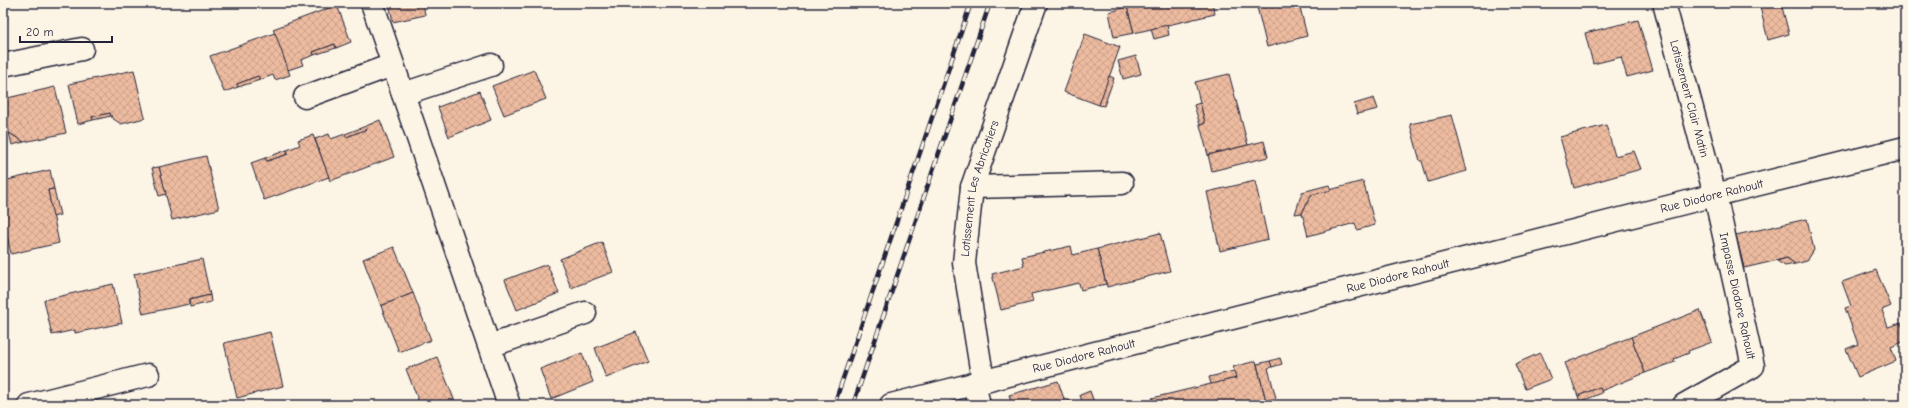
<svg xmlns="http://www.w3.org/2000/svg" width="1908" height="408" font-family="'Comic Neue',sans-serif">
<style>
.building{fill:url(#building-cross-hatch);stroke:#22223b}
.lines{fill:none;stroke-linecap:round;stroke-linejoin:round}
.minor-casing{stroke:#22223b;stroke-width:25}
.minor{stroke:#fcf5e5;stroke-width:22}
.rail-casing{stroke:#22223b;stroke-width:4.5}
.rail{stroke:#fcf5e5;stroke-width:3;stroke-dasharray:9;stroke-linecap:butt}
.labels{text-anchor:middle;dominant-baseline:central;stroke-width:3;stroke-linejoin:round;paint-order:stroke}
.street-label{font-size:12px;fill:#22223b;stroke:#fcf5e5}
</style>
<defs>
<pattern id="building-cross-hatch" width="8" height="8" patternUnits="userSpaceOnUse"><rect width="8" height="8" fill="#edbb9f"/><path d="M0 0l8 8M0 8l8-8" fill="none" stroke="#cba08a"/></pattern>
</defs>
<rect width="100%" height="100%" fill="#fcf5e5"/>
<filter id="ink" filterUnits="userSpaceOnUse"><feTurbulence type="fractalNoise" baseFrequency=".025" numOctaves="2"/><feDisplacementMap in="SourceGraphic" scale="8" xChannelSelector="R" yChannelSelector="G"/><feConvolveMatrix kernelMatrix="1 2 1 2 8 2 1 2 1" color-interpolation-filters="sRGB"/></filter>
<g filter="url(#ink)">
<g class="building">
<polygon points="389,3 423,3 425,15 393,22"/>
<polygon points="1142,3 1212,3 1215,14 1134,33 1127,7"/>
<polygon points="1256,3 1299,3 1307,36 1267,47"/>
<polygon points="1759,3 1781,3 1789,34 1768,40"/>
<polygon points="337,5 351,42 336,48 335,44 313,52 314,55 301,60 303,65 288,70 273,29"/>
<polygon points="1127,7 1134,33 1114,37 1109,12"/>
<polygon points="1638,20 1653,70 1627,77 1621,57 1593,64 1585,33"/>
<polygon points="1167,25 1169,35 1154,39 1151,29"/>
<polygon points="275,33 290,75 275,80 273,75 260,80 258,76 237,84 238,87 224,92 210,56"/>
<polygon points="1085,34 1120,47 1099,105 1064,92"/>
<polygon points="335,44 336,48 314,55 313,52"/>
<polygon points="1136,56 1141,74 1123,79 1118,61"/>
<polygon points="134,70 145,118 121,124 112,118 110,113 92,117 93,120 78,124 69,84"/>
<polygon points="534,70 546,99 504,115 492,86"/>
<polygon points="1229,74 1248,145 1208,155 1200,125 1205,123 1195,82"/>
<polygon points="258,76 260,80 238,87 237,84"/>
<polygon points="1109,76 1114,78 1104,106 1099,105"/>
<polygon points="55,87 66,133 24,142 9,133 3,107 3,99"/>
<polygon points="480,91 491,120 449,137 438,107"/>
<polygon points="1374,98 1378,109 1357,114 1354,104"/>
<polygon points="1200,103 1205,123 1200,125 1194,105"/>
<polygon points="110,113 111,116 93,120 92,117"/>
<polygon points="1452,115 1467,171 1428,182 1422,161 1420,161 1410,124"/>
<polygon points="380,120 394,157 330,181 315,139 329,134 331,139 345,134 346,137 367,129 366,126"/>
<polygon points="1606,125 1615,156 1634,151 1641,169 1574,188 1560,137"/>
<polygon points="366,126 367,129 346,137 345,134"/>
<polygon points="9,133 24,142 12,145"/>
<polygon points="313,135 329,177 264,200 251,163 265,158 267,161 288,154 287,150 300,145 298,140"/>
<polygon points="1264,141 1268,157 1212,171 1208,155"/>
<polygon points="287,150 288,154 267,161 265,158"/>
<polygon points="206,156 219,209 172,220 159,167"/>
<polygon points="159,167 166,194 159,196 152,168"/>
<polygon points="50,170 54,189 48,190 59,243 11,254 3,217 3,181"/>
<polygon points="1255,181 1268,239 1220,251 1207,192"/>
<polygon points="1363,181 1375,225 1357,230 1355,223 1308,236 1302,213 1311,195"/>
<polygon points="1329,185 1331,190 1311,195 1302,213 1295,214 1302,192"/>
<polygon points="54,189 60,215 53,217 48,190"/>
<polygon points="1807,219 1814,250 1807,261 1795,264 1787,258 1744,268 1736,235"/>
<polygon points="1160,233 1170,271 1107,287 1097,249"/>
<polygon points="602,242 613,272 571,288 560,259"/>
<polygon points="1071,246 1073,255 1097,249 1106,284 1081,290 1079,283 1031,294 1033,302 1001,310 992,274 1024,266 1022,257"/>
<polygon points="394,247 413,293 381,306 363,259"/>
<polygon points="1787,258 1795,264 1785,266 1777,261"/>
<polygon points="202,259 210,295 189,300 189,304 143,314 134,274"/>
<polygon points="547,264 559,293 517,310 505,280"/>
<polygon points="1876,270 1891,306 1882,310 1888,327 1901,323 1905,334 1905,341 1891,347 1896,361 1858,377 1846,349 1858,344 1845,308 1851,306 1842,282"/>
<polygon points="113,284 122,323 75,333 75,330 52,335 44,300"/>
<polygon points="413,293 431,340 399,352 381,306"/>
<polygon points="210,295 211,302 190,307 189,300"/>
<polygon points="1700,310 1712,342 1688,351 1689,353 1674,359 1675,362 1645,373 1631,337"/>
<polygon points="270,332 283,386 237,398 224,343"/>
<polygon points="636,332 648,361 606,378 595,348"/>
<polygon points="1631,337 1645,373 1601,391 1600,387 1578,396 1565,363"/>
<polygon points="582,353 593,382 551,399 540,369"/>
<polygon points="1540,353 1551,379 1525,389 1515,364"/>
<polygon points="437,357 456,404 420,405 406,369"/>
<polygon points="1280,358 1282,364 1272,367 1270,361"/>
<polygon points="1256,361 1267,405 1154,405 1152,398 1236,378 1233,367"/>
<polygon points="1270,361 1272,367 1268,368 1276,398 1266,401 1257,364"/>
<polygon points="1234,371 1236,378 1211,384 1209,377"/>
<polygon points="1058,381 1065,402 1070,400 1072,405 1012,405 1009,395"/>
<polygon points="1600,387 1602,393 1580,402 1578,396"/>
<polygon points="1090,391 1095,405 1083,405 1080,395"/>
</g>
<g class="lines">
<g class="minor-casing">
<g id="minor">
<polyline points="372,3 509,405"/>
<path id="s1" d="M1664 3 1715 195 1753 366 1684 405"/>
<polyline points="3,65 82,49"/>
<polyline points="403,94 491,65"/>
<polyline points="305,97 392,65"/>
<polyline points="972,187 1122,183"/>
<polyline points="490,346 585,313"/>
<path id="s2" d="M983 381 964 263 972 187 1036 3"/>
<polyline points="974,383 979,405"/>
<polyline points="29,405 148,375"/>
<path id="s3" d="M891 405 1715 195 1905 148"/>
</g>
</g>
<use href="#minor" class="minor"/>
<g class="rail-casing">
<g id="rail">
<polyline points="834,405 971,3"/>
<polyline points="853,405 990,3"/>
</g>
</g>
<use href="#rail" class="rail"/>
</g>
</g>
<g class="labels">
<g class="street-label">
<text stroke="none"><textPath href="#s1" startOffset="99">Lotissement Clair Matin</textPath></text>
<text stroke="none"><textPath href="#s2" startOffset="196">Lotissement Les Abricotiers</textPath></text>
<text stroke="none"><textPath href="#s3" startOffset="847">Rue Diodore Rahoult</textPath></text>
<text stroke="none"><textPath href="#s3" startOffset="523">Rue Diodore Rahoult</textPath></text>
<text stroke="none"><textPath href="#s1" startOffset="302">Impasse Diodore Rahoult</textPath></text>
<text stroke="none"><textPath href="#s3" startOffset="199">Rue Diodore Rahoult</textPath></text>
</g>
</g>
<rect width="1908" height="408" fill="none" stroke="#fcf5e5" stroke-width="16"/>
<rect x="8" y="8" width="1892" height="392" fill="none" stroke="#22223b" stroke-width="1.5" filter="url(#ink)"/>
<path d="M20 36v6h92v-6" fill="none" stroke="#22223b" stroke-width="2"/>
<text x="26" y="36" font-size="12" fill="#22223b" stroke="#fcf5e5" stroke-width="3" paint-order="stroke">20 m</text>
</svg>
